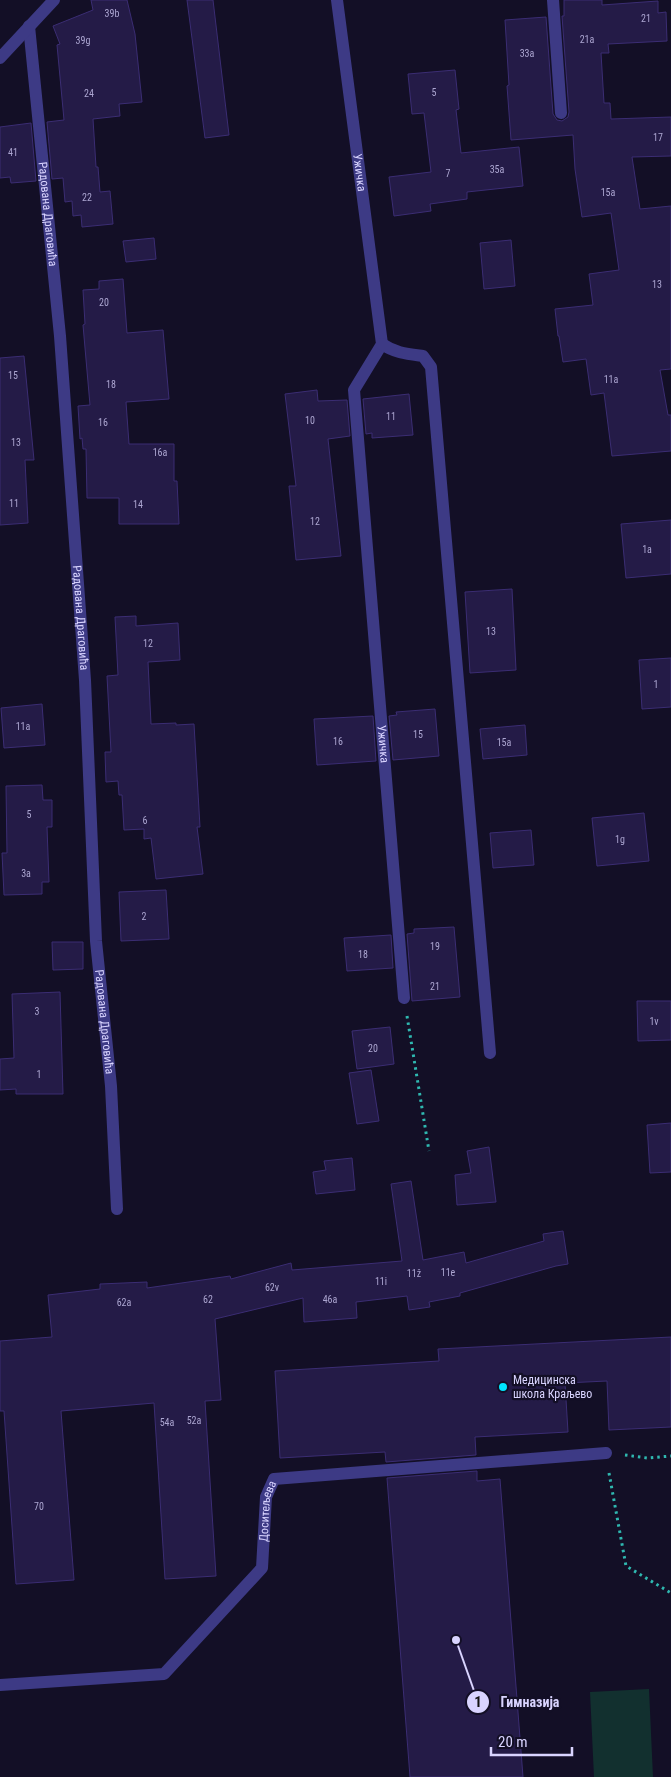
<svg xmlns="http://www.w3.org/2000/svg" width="671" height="1777" font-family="'Roboto Condensed',sans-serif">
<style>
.green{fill:#12302f}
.building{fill:#241b47;stroke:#3b2d73}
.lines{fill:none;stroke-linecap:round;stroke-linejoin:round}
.path{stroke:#2fb8b0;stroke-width:3;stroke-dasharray:2.5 4;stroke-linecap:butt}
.street{stroke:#3d3a85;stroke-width:12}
.poi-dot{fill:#00e5ff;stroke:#130f26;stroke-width:2}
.labels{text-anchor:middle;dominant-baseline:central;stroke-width:4.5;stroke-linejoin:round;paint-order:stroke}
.number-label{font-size:10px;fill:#aca6d1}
.street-label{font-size:12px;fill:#d9d4ff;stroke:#130f26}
.poi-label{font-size:12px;fill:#d9d4ff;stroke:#130f26;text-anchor:start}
.leader{fill:none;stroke:#d9d4ff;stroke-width:2}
.callout-dot{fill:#d9d4ff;stroke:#130f26;stroke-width:2}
.mark-label{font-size:15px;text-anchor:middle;font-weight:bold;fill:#111}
.callout-label{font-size:14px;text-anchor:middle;font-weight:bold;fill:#d9d4ff;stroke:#130f26;stroke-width:4.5;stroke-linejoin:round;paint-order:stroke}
</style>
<rect width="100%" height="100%" fill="#130f26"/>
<polygon class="green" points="649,1689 653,1777 594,1777 590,1692"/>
<g class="building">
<polygon points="91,0 127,0 135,34 142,102 119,104 120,116 93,119 96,167 98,167 100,192 110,191 113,224 82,227 81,215 73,216 72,201 65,202 63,178 52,179 47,122 64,120 57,45 60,44 53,26 93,10"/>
<polygon points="187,0 213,0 229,135 205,138"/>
<polygon points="564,0 602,0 602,5 658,1 658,13 666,12 667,41 608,44 609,53 601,53 604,103 610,103 611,119 671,117 671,156 632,157 640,209 671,206 671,369 660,370 668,415 671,415 671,451 612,456 604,393 591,395 586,359 563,362 559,336 558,336 555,309 593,305 589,274 619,270 611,213 582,217 575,169 573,135 511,140 507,86 509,85 505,20 546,17 553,114 557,120 562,121 568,117 569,112 562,16 564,16"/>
<polygon points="455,70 459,109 456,110 461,153 519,147 523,186 467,192 467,199 430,204 431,211 394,216 389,177 431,172 424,113 412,114 408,74"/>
<polygon points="31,123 36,181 11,183 10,177 0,178 0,127"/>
<polygon points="154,238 156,259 126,262 123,241"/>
<polygon points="511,240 515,286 484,289 480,243"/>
<polygon points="123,279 127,333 163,330 169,399 126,402 129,444 174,444 174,481 177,481 179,524 119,524 119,498 87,498 86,449 83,449 82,438 80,439 78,406 90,405 83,325 85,324 83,290 99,289 99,281"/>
<polygon points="24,356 34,460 25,460 28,523 0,525 0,358"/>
<polygon points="317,390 318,401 347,400 350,436 328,439 341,556 296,560 289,486 296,486 285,394"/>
<polygon points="409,394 413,435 372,438 372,433 366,434 363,399"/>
<polygon points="671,520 671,574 626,578 621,524"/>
<polygon points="512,589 516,670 470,673 465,592"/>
<polygon points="136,616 136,626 178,623 180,660 148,662 151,724 176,723 176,725 194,724 200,827 197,827 203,874 156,879 151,838 144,839 144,829 124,830 122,795 119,795 118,781 106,782 105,752 111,752 107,676 118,675 115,617"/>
<polygon points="671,658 671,707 642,709 639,660"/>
<polygon points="42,704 45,745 4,748 1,708"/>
<polygon points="435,709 439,756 393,760 389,716 397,715 396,712"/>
<polygon points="373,716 376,761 317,765 314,719"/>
<polygon points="525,725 527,755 483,759 480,729"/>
<polygon points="42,785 43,800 52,800 52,827 47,827 49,882 42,882 42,894 4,895 2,853 7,853 6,786"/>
<polygon points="644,813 649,861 597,866 592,818"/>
<polygon points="531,830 534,865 493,868 490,833"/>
<polygon points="166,890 169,939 121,941 119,892"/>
<polygon points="454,927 460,997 412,1001 407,934 414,933 414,929"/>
<polygon points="391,935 393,968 347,971 344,938"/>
<polygon points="52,942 83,942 83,969 53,970"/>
<polygon points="60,992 63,1094 16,1094 16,1089 0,1090 0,1059 14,1058 12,994"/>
<polygon points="637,1001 671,1001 671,1040 638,1041"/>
<polygon points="390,1027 394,1064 357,1069 352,1031"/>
<polygon points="371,1070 379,1121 357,1124 349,1073"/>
<polygon points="671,1123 671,1172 650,1173 647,1125"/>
<polygon points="489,1147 496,1202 457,1205 455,1175 471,1173 467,1151"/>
<polygon points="352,1158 355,1190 316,1194 313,1172 326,1170 324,1161"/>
<polygon points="411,1181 423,1260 464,1252 466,1263 544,1241 543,1234 563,1231 568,1264 556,1266 460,1293 460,1296 429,1302 430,1307 409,1310 407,1296 356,1302 357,1318 304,1322 303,1298 215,1319 221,1400 205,1401 216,1576 165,1579 154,1403 61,1411 74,1580 16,1584 4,1411 0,1411 0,1341 52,1337 48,1295 100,1289 100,1284 147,1282 147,1288 230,1276 231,1279 291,1263 292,1270 402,1261 391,1184"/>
<polygon points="671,1337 671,1427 609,1430 607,1381 565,1383 568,1432 475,1437 476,1455 386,1462 385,1452 280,1458 275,1371 439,1361 438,1349"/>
<polygon points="477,1471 477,1481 500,1479 523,1777 410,1777 387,1478"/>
</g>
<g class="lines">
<g class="path">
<polyline points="407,1016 429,1151"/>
<polyline points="625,1455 647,1458 671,1456"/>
<polyline points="609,1473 626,1566 671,1593"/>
</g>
<g class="street">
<path id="s1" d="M337 0 382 344 354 390 404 998"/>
<polyline points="553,0 561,113"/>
<path id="s2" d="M29 26 60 336 85 680 96 941 111 1086 117 1209"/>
<polyline points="0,58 54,0"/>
<path d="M382 344C395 353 408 354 423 356L431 367 490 1053"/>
<path id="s3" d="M0 1685 164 1674 262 1568 266 1497 274 1479 606 1453"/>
</g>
</g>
<circle class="poi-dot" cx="503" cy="1387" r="5"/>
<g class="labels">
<g class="number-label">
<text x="112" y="13">39b</text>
<text x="646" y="18">21</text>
<text x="587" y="39">21a</text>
<text x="83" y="40">39g</text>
<text x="527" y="53">33a</text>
<text x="434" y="92">5</text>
<text x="89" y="93">24</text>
<text x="658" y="137">17</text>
<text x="13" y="152">41</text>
<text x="497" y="169">35a</text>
<text x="448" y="173">7</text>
<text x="608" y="192">15a</text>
<text x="87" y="197">22</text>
<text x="657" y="284">13</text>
<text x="104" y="302">20</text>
<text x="13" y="375">15</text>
<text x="611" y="379">11a</text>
<text x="111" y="384">18</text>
<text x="391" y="416">11</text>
<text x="310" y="420">10</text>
<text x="103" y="422">16</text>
<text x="16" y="442">13</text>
<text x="160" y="452">16a</text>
<text x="14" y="503">11</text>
<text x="138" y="504">14</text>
<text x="315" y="521">12</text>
<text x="647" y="549">1a</text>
<text x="491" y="631">13</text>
<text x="148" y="643">12</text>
<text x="656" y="684">1</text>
<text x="23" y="726">11a</text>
<text x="418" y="734">15</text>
<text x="338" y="741">16</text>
<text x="504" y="742">15a</text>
<text x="29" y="814">5</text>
<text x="145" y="820">6</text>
<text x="620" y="839">1g</text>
<text x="26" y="873">3a</text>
<text x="144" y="916">2</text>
<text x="435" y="946">19</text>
<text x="363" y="954">18</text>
<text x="435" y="986">21</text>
<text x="37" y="1011">3</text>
<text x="654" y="1021">1v</text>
<text x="373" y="1048">20</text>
<text x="39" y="1074">1</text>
<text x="448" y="1272">11e</text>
<text x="414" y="1273">11ž</text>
<text x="381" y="1281">11i</text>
<text x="272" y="1287">62v</text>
<text x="208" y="1299">62</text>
<text x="330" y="1299">46a</text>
<text x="124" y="1302">62a</text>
<text x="194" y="1420">52a</text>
<text x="167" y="1422">54a</text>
<text x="39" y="1506">70</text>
</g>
<g class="street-label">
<text stroke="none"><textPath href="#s1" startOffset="174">Ужичка</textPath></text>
<text stroke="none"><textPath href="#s2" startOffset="189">Радована Драговића</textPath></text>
<text stroke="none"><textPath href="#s2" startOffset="594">Радована Драговића</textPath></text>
<text stroke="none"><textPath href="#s1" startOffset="756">Ужичка</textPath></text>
<text stroke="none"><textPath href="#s2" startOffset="999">Радована Драговића</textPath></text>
<text stroke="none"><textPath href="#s3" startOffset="366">Доситељева</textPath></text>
</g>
<g class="poi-label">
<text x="513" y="1380">Медицинска<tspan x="513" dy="14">школа Краљево</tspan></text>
</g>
</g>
<path class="leader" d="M456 1640L478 1702"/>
<g class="callout-dot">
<circle cx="456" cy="1640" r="5"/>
<circle cx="478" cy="1702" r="12"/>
</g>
<g class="mark-label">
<text x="478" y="1707">1</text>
</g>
<g class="callout-label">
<text x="530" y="1707">Гимназија</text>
</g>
<path d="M491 1747v8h81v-8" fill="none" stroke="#d9d4ff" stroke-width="2.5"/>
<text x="498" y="1747" font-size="15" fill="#d9d4ff" stroke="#130f26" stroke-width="4" paint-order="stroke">20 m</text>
</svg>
